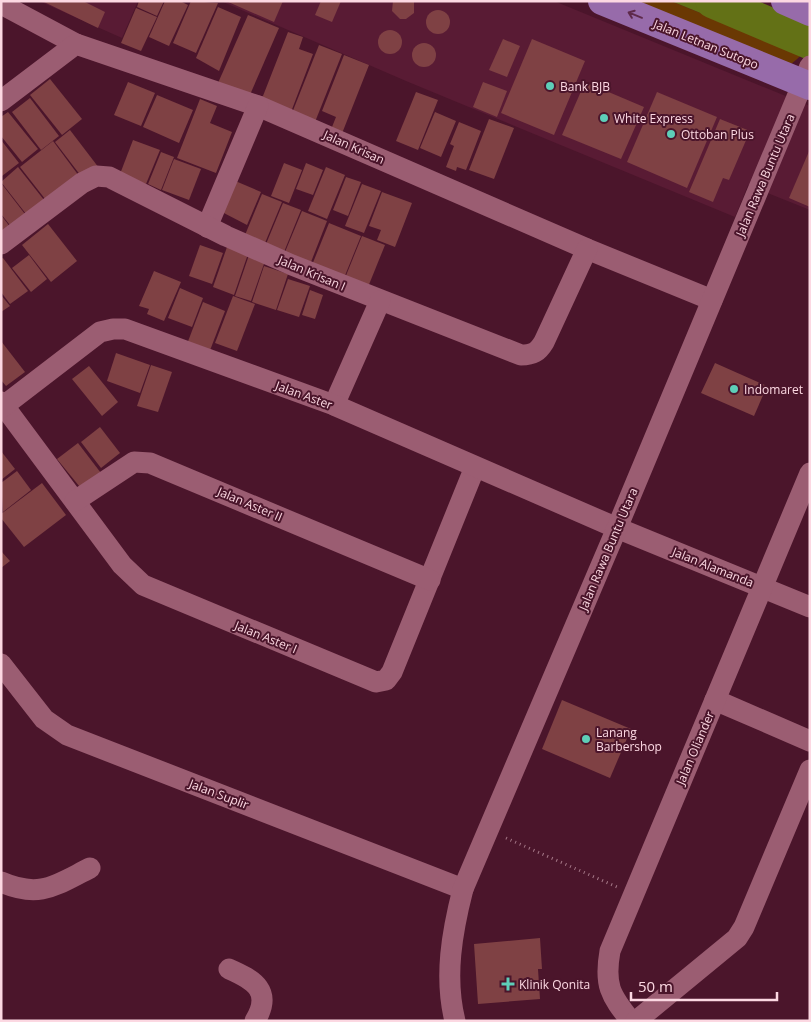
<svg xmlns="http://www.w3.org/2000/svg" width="811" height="1022" font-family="'Open Sans',sans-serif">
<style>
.built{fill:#591b34}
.green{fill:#6a3803}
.water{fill:#637116}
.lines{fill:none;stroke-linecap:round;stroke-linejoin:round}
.river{stroke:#637116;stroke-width:35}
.building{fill:#7f4144}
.path{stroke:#a57888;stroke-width:3;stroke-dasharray:1 4;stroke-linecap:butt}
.minor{stroke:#9b5d72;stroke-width:21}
.major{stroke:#976baa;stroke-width:28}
.oneway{stroke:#5e2a4b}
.poi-dot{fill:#5eceb8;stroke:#4b152b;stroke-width:2}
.labels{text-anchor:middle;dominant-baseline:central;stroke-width:4;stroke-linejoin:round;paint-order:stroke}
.street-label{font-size:12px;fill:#fcd8e2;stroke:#4b152b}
.poi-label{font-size:12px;fill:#fcd8e2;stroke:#4b152b;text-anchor:start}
</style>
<rect width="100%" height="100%" fill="#4b152b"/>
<g class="built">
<polygon points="39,1 138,1 122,38"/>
<polygon points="221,1 554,1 810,106 810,210 748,185 735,217 406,81"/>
</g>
<path class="green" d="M634 1H671L792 50 800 32 728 1H755L809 23C811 43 804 57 787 66Z"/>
<polygon class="water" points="671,1 728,1 801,32 792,50"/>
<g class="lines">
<polyline class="river" points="713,1 810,42"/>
</g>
<g class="building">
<polygon points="42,1 83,1 105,12 98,28"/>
<polygon points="139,1 164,1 157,16 137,7"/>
<polygon points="165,1 180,1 188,5 169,46 149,37"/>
<polygon points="191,1 218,3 196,53 173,43"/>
<polygon points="226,1 283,1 274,22"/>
<polygon points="321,1 341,1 332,22 315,15"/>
<polygon points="393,1 414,1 414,13 406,19 400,19 392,11"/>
<polygon points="218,7 241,17 219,71 196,58"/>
<polygon points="136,8 157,17 141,51 121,43"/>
<circle cx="438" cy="22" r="12"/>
<polygon points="248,15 279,28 249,97 218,83"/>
<circle cx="390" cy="42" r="12"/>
<polygon points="288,32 303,37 299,49 313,54 291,112 261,101"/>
<polygon points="503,39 520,46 507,77 489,70"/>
<polygon points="532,39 585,61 554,135 501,113"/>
<circle cx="424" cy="55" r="12"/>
<polygon points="319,45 342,54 315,122 292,113"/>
<polygon points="344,55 369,65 341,136 330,132 336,117 322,111"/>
<polygon points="50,79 82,119 62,135 30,95"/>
<polygon points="128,82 155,93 141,126 114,115"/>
<polygon points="483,82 507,91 497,117 473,107"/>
<polygon points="585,82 644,107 621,159 562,135"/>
<polygon points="416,92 438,100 418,150 396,141"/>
<polygon points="657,92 717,117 687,188 627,162"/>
<polygon points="157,95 193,110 179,143 143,127"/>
<polygon points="30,98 59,136 41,150 12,112"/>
<polygon points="200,99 217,106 210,123 232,132 216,173 177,158"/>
<polygon points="8,112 38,149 22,162 1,136 1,117"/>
<polygon points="435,112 456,121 441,157 420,148"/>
<polygon points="489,119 514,128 494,179 469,170"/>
<polygon points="720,119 750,131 729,180 723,178 713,202 689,192"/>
<polygon points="459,122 481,131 466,170 457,167 456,171 446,167 454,146 450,144"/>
<polygon points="70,130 99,168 84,180 55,142"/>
<polygon points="1,140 19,163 2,176 1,175"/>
<polygon points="133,140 160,150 146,184 120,174"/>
<polygon points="53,141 82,180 49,204 20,167"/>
<polygon points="810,149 810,207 789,198"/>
<polygon points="161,152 174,157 161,190 148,184"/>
<polygon points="174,159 201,169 189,200 162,190"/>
<polygon points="284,163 302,170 289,203 271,196"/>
<polygon points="306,163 323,170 313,195 296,189"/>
<polygon points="18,167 48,205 30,219 1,182"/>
<polygon points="326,167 345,175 327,219 308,211"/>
<polygon points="346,177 361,182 348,216 333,210"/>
<polygon points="233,180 261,192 247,225 220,211"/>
<polygon points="1,183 28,218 13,229 1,214"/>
<polygon points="362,184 381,191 364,233 345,226"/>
<polygon points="382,192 412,203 395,247 377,240 381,230 369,226"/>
<polygon points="262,194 282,202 265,243 245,235"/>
<polygon points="283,203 301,210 284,252 266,244"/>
<polygon points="302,211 327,221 311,262 285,252"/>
<polygon points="1,215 14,232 1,241"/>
<polygon points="329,223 361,236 344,278 312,265"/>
<polygon points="48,224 77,261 51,282 22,245"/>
<polygon points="362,236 385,245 368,287 345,278"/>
<polygon points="200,245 223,253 212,284 189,276"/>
<polygon points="227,247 248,254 234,295 213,287"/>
<polygon points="29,255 47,279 31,292 12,268"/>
<polygon points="249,255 265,261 251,301 235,296"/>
<polygon points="3,258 28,291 10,304 1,292 1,259"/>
<polygon points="264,266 288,274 276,310 252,302"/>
<polygon points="154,271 181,282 164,321 147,314 149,309 139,306"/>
<polygon points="288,279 310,286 299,317 277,310"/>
<polygon points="180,288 203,298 192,327 168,318"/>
<polygon points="310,290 323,295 315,319 302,315"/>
<polygon points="1,295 10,306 1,312"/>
<polygon points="233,296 255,304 237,351 215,343"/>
<polygon points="203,302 225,311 209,353 187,344"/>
<polygon points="1,341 25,372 6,386 1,380"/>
<polygon points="116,353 150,365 140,393 107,381"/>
<polygon points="715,363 767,386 754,416 701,393"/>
<polygon points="151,365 172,372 158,412 137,406"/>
<polygon points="89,366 118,402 102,416 72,379"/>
<polygon points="100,427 120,453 101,468 81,442"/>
<polygon points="78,443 104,477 84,492 57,459"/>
<polygon points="1,451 15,469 1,480"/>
<polygon points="17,471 31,490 3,512 1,483"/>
<polygon points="42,483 66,515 24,547 1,518 1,514"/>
<polygon points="1,551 10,561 1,568"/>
<polygon points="562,700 631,729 610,778 542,749"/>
<polygon points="540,938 542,969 538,969 540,999 478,1004 474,944"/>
</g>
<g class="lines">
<polyline class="path" points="506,838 617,887"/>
<g class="minor">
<polyline points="3,5 76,44"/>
<polyline points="1,101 76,44 258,106 587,249 712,300"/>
<polyline points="207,227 258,106"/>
<path d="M1 244 82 183 96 176 109 177 226 236 292 265 521 355C533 355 538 352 544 342L587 249"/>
<polyline points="1,402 122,565 143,585 376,682 386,680 392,672 475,467"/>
<polyline points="334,405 380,301"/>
<polyline points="1,408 100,332 113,329 125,329 334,405 617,528 810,607"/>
<polyline points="75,501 134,462 150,463 430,580"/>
<polyline points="1,664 44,719 67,735 463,889"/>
<polyline points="715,700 810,741"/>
<path d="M1 882C40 899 56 885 90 868"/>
<path d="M229 969C254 980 273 991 255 1021"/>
<path d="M455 1021C444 977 452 932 463 889L617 528 810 66"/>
<path d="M631 1021C610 995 604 985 610 951L810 473"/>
<polyline points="636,1021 737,938 744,927 810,770"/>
</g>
<g class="major">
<polyline points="602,1 810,86"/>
<polyline points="785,1 810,12"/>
</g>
</g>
<defs><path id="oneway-shaft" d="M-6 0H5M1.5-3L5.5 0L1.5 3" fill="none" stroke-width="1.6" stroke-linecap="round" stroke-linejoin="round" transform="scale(1.25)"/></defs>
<use class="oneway" href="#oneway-shaft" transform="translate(635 15) rotate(-158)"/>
<g class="poi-dot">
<circle cx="550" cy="86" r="5"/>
<circle cx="604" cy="118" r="5"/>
<circle cx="671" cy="134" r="5"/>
<circle cx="734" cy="389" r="5"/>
<circle cx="586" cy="739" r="5"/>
<path d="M505.5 976.5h5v5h5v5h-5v5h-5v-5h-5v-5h5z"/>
</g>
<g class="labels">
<g class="street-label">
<text transform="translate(706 44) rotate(22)">Jalan Letnan Sutopo</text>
<text transform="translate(354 147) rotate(24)">Jalan Krisan</text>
<text transform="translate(765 175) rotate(-67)">Jalan Rawa Buntu Utara</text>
<text transform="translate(312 273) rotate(23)">Jalan Krisan I</text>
<text transform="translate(304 395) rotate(20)">Jalan Aster</text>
<text transform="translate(250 504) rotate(23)">Jalan Aster II</text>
<text transform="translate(608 549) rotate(-67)">Jalan Rawa Buntu Utara</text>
<text transform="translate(713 567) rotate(22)">Jalan Alamanda</text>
<text transform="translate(266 637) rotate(22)">Jalan Aster I</text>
<text transform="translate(695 748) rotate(-67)">Jalan Oliander</text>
<text transform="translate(219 794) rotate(21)">Jalan Suplir</text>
</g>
<g class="poi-label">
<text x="560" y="86">Bank BJB</text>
<text x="614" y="118">White Express</text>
<text x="681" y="134">Ottoban Plus</text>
<text x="744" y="389">Indomaret</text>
<text x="596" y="732">Lanang<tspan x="596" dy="14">Barbershop</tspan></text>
<text x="519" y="984">Klinik Qonita</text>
</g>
</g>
<rect width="811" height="1022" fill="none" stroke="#fcd8e2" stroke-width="5"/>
<path d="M631 992v8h146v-8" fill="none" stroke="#fcd8e2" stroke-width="2.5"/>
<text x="638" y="992" font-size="15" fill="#fcd8e2" stroke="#4b152b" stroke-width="4" paint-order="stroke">50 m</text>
</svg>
